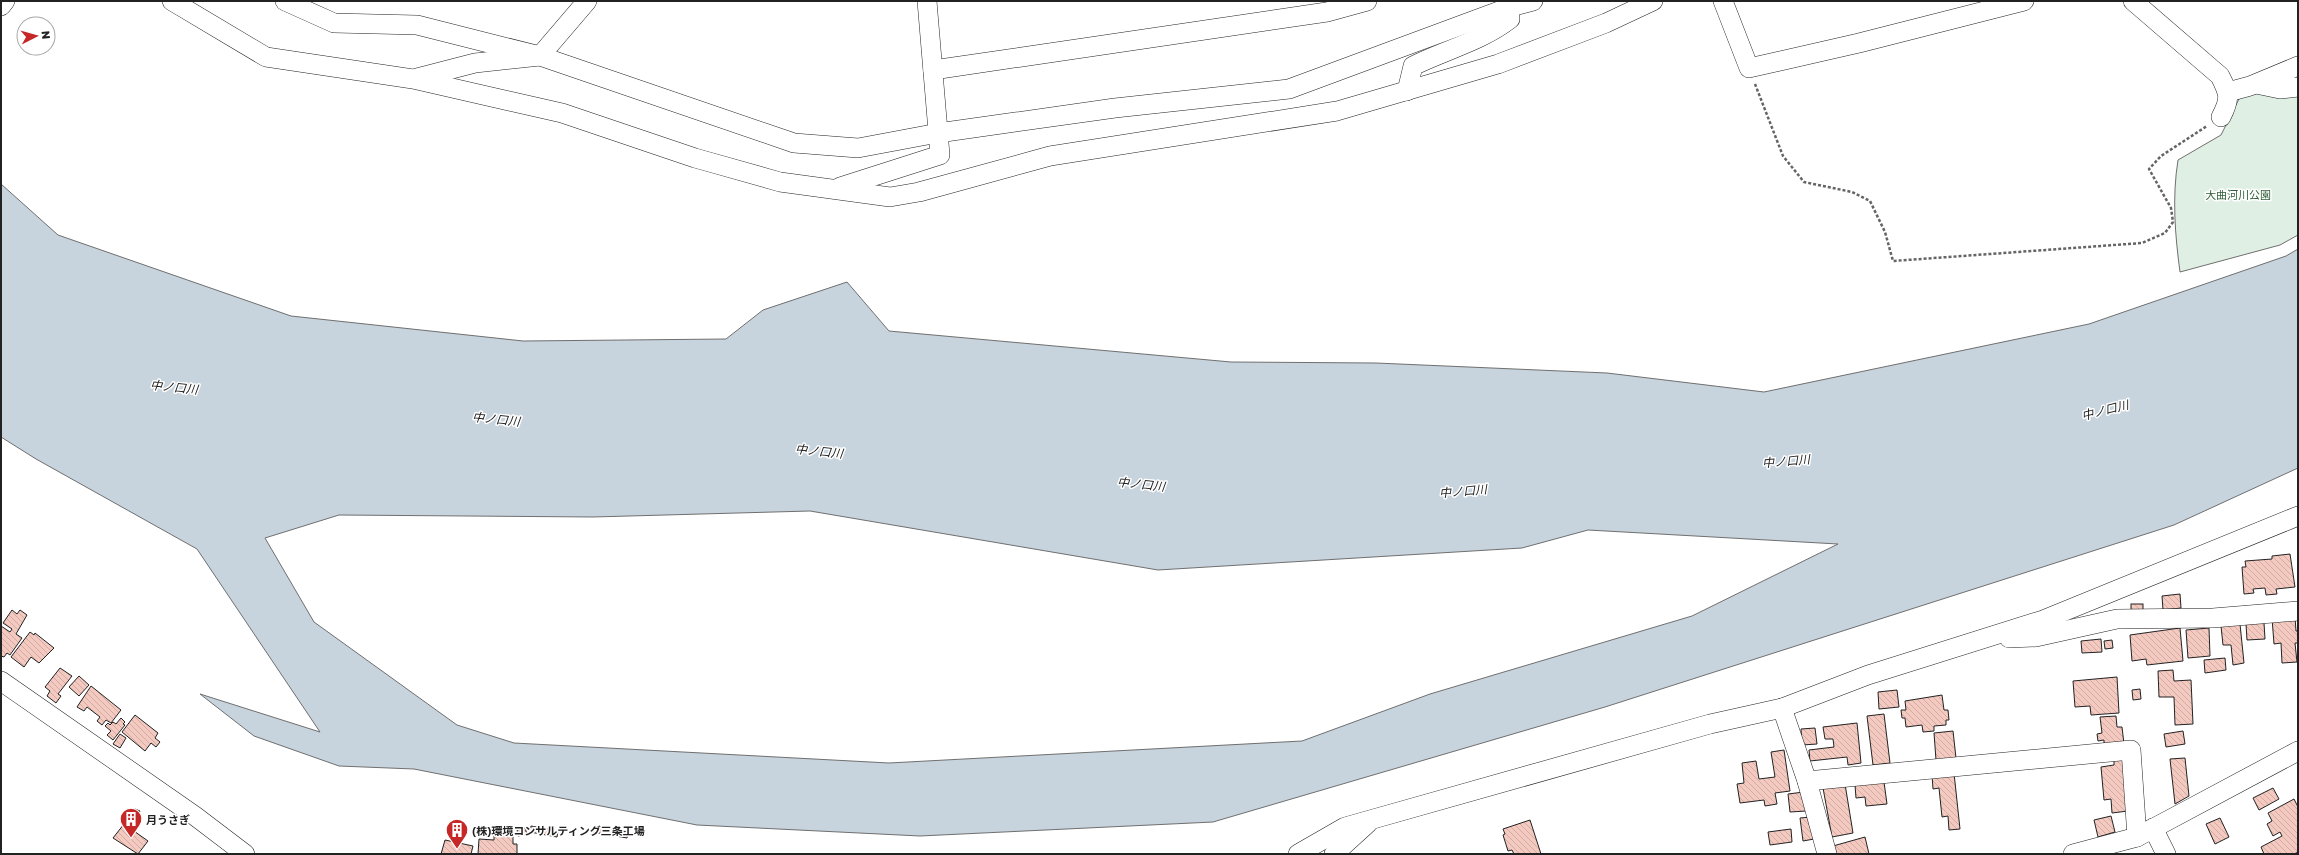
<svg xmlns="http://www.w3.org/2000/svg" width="2299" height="855" font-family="'Golos Text','Noto Sans JP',sans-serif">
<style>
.park{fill:#e0efe3;stroke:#6f6f6f}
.water{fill:#c7d3dd;stroke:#6f6f6f;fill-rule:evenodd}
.building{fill:url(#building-back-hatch);stroke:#222}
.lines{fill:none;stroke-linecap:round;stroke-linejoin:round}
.minor-casing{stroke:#222;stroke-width:20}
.path{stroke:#646464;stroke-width:2.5;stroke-dasharray:3 2;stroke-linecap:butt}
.minor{stroke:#fff;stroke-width:19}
.labels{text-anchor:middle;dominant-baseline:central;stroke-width:3;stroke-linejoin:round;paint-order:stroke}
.park-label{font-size:11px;fill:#2f5e38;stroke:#fff}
.poi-label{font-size:11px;font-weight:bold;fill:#222;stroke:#fff;text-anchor:start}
.water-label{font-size:12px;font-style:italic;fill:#222;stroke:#fff}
</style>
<defs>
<pattern id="building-back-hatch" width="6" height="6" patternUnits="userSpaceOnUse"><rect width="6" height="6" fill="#f3c9c0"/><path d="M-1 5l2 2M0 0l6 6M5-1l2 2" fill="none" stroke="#d0aca5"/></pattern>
</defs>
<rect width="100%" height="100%" fill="#fff"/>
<path class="park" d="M2298 74V235L2280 245 2180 272C2175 235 2172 197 2178 160L2221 135 2242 93Z"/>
<path class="water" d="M1 184 58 235 291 316 523 341 726 339 763 310 847 282 889 331 1231 362 1376 363 1607 373 1764 392 2089 324 2286 256 2298 249V468L2174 525 1605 707 1213 822 920 836 697 825 414 769 339 766 254 736 200 694 320 732 197 549 36 459 1 437ZM810 511 1158 570 1522 548 1588 530 1838 544 1692 616 1430 694 1302 741 889 763 514 743 457 725 314 622 265 538 339 515 593 517Z"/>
<g class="building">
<polygon points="2290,554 2295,587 2276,589 2277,594 2266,595 2265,588 2253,589 2254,593 2244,594 2242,567 2246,567 2245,561 2272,559 2272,556"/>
<polygon points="2180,594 2181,608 2163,610 2162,596"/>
<rect x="2131" y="604" width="12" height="9"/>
<polygon points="12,610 17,614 20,610 27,615 16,634 22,638 10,655 7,653 4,657 1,656 1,626 10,632 12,629 3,623"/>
<polygon points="2295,617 2296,631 2298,631 2298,643 2295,643 2297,662 2282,663 2281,643 2274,644 2272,618"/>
<polygon points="2264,623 2265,639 2247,640 2246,624"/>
<polygon points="2240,624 2244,663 2233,665 2231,645 2223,645 2221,626"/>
<polygon points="2180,628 2183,661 2147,665 2146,659 2132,661 2130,635"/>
<polygon points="2209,628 2210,656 2188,658 2186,630"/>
<polygon points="30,632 34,635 35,633 54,648 39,663 31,657 24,667 11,657"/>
<polygon points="2101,639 2102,652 2082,653 2081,641"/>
<polygon points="2112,640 2113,648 2105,649 2104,641"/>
<polygon points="2225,658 2226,670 2205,673 2204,660"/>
<polygon points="60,668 72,676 58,694 61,696 56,703 47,696 50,691 45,687"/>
<polygon points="2173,670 2174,681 2191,680 2193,724 2175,725 2174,697 2159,697 2158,671"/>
<polygon points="79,676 89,685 79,696 69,687"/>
<polygon points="2117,677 2119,713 2091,715 2090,706 2075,707 2073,681"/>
<polygon points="91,686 121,710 111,723 106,720 102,725 97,721 100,717 87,707 84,711 77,707"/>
<polygon points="2140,689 2141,699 2133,700 2132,690"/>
<polygon points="1897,690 1899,707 1879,709 1878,692"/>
<polygon points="1942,695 1944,710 1948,710 1949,720 1946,720 1946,725 1934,726 1934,731 1923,732 1922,725 1906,727 1905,718 1902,718 1901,710 1906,710 1905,701"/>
<polygon points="1884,714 1890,763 1873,765 1867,716"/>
<polygon points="135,715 158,733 155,738 160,742 156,747 151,743 145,751 122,732"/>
<polygon points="2116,716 2117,727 2122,727 2124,744 2104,746 2104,740 2098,741 2097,734 2102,733 2100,717"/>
<polygon points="121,718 125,722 123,724 125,725 113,740 107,735 111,731 105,726 108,723 110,725 113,722 116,724"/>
<polygon points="1857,723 1861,763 1848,765 1847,757 1810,761 1809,750 1834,747 1833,739 1825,739 1823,727"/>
<polygon points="1815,728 1817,744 1802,745 1801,729"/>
<polygon points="1953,731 1956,758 1936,760 1934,733"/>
<polygon points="2183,731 2185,744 2166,747 2164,734"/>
<polygon points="120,734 126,738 120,748 113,744"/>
<polygon points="1784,750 1790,791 1775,793 1777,804 1765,806 1764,800 1740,803 1737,784 1744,783 1742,763 1756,761 1759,779 1775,777 1771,752"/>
<polygon points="2185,758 2189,796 2175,804 2170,759"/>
<polygon points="2123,759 2128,811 2112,813 2111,799 2104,800 2101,767 2114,765 2114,760"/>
<polygon points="1954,773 1960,829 1949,830 1948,816 1942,817 1939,788 1933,789 1932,775"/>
<polygon points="1884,782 1887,804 1866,806 1865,797 1856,798 1855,785"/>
<polygon points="1845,784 1853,833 1832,837 1823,788"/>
<polygon points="2273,788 2279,799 2259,810 2253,798"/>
<polygon points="1804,792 1806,811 1790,812 1788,794"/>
<polygon points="2294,799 2298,807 2298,852 2294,854 2264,854 2261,847 2282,836 2280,832 2273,836 2267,824 2272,821 2268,813"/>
<polygon points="135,809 140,811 137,817 131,813"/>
<polygon points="2111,816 2115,832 2098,837 2094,820"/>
<polygon points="1811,817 1814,839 1803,841 1800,818"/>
<polygon points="2220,818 2229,837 2215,844 2206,824"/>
<polygon points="1530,820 1541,854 1514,854 1512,850 1508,851 1503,835 1505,834 1503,829"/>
<polygon points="124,824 148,841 138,854 113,838"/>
<polygon points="531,826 558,831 557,837 530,832"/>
<polygon points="595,826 628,832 627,838 593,832"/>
<polygon points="525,828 527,834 518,836 517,829"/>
<polygon points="1791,829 1792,842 1770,845 1768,832"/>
<polygon points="494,831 513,831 513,844 517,844 517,854 478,854 479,839 494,840"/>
<polygon points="1865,837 1869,854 1835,854 1833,846"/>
<polygon points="445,840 473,846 471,854 441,854"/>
</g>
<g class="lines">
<g class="minor-casing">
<g id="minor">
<polyline points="172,1 266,57 413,79 562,113 695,158 780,182 890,197 919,192 1050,156 1337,111 1498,64 1606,23 1653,1"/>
<polyline points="285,1 334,23 417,25 540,56 794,143 858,148 938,133 1115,108 1289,89 1510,7 1533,1"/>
<polyline points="1723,1 1749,68 1859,43 2024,1"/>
<path d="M2133 1 2220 76C2229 94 2231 98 2221 117"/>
<polyline points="1,6 5,1"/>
<polyline points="933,70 1327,12 1367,1"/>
<polyline points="417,78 475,63 540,56 587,1"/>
<polyline points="2256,84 2280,89 2298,87"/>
<path d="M1407 91 1413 66C1445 50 1482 41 1510 19L1509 2"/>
<polyline points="2228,92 2250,86 2298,66"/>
<polyline points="840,187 940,155 927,1"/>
<polyline points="2009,638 2036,637 2117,619 2213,618 2298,611"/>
<polyline points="1,681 195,816 245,854"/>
<polyline points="1782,708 1807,781 1827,854"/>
<polyline points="1807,781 2131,750 2137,837"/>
<polyline points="2153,828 2166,854"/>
<polyline points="1298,854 1345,827 1710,724 1782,708 1868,675 2043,620 2298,516"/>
<polyline points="1334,854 1368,823"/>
<polyline points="2073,854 2137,837 2298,751"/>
</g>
</g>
<polyline class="path" points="1755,84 1783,156 1804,182 1852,192 1870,201 1885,232 1893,261 2142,243 2165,233 2173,222 2171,208 2149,169 2161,156 2207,126"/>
<use href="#minor" class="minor"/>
</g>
<defs>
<g id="building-pin" transform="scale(1.15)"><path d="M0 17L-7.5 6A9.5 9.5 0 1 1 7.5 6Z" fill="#c62828" stroke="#fff"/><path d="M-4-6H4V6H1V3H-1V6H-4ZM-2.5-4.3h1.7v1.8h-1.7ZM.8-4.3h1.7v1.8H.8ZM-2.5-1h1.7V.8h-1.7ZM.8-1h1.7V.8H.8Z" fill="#fff"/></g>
</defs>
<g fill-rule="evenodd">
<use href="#building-pin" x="131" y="819"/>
<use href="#building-pin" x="457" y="830"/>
</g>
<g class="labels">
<g class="park-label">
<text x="2238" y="194">大曲河川公園</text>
</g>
<g class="poi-label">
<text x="146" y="819">月うさぎ</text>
<text x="472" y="830">(株)環境コンサルティング三条工場</text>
</g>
<g class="water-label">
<text transform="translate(174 387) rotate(6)">中ノ口川</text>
<text transform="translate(2105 410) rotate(-14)">中ノ口川</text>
<text transform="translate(496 419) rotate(6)">中ノ口川</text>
<text transform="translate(819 451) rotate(6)">中ノ口川</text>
<text transform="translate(1786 461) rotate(-5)">中ノ口川</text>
<text transform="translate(1141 484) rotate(6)">中ノ口川</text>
<text transform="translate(1463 491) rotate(-5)">中ノ口川</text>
</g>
</g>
<rect width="2299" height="855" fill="none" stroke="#222222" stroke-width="4"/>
<g transform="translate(36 36) rotate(84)"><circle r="19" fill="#ffffff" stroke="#a7a7a7"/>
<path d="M0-3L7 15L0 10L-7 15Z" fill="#c62828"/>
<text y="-6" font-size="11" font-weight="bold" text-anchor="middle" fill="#222222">N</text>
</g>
</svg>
